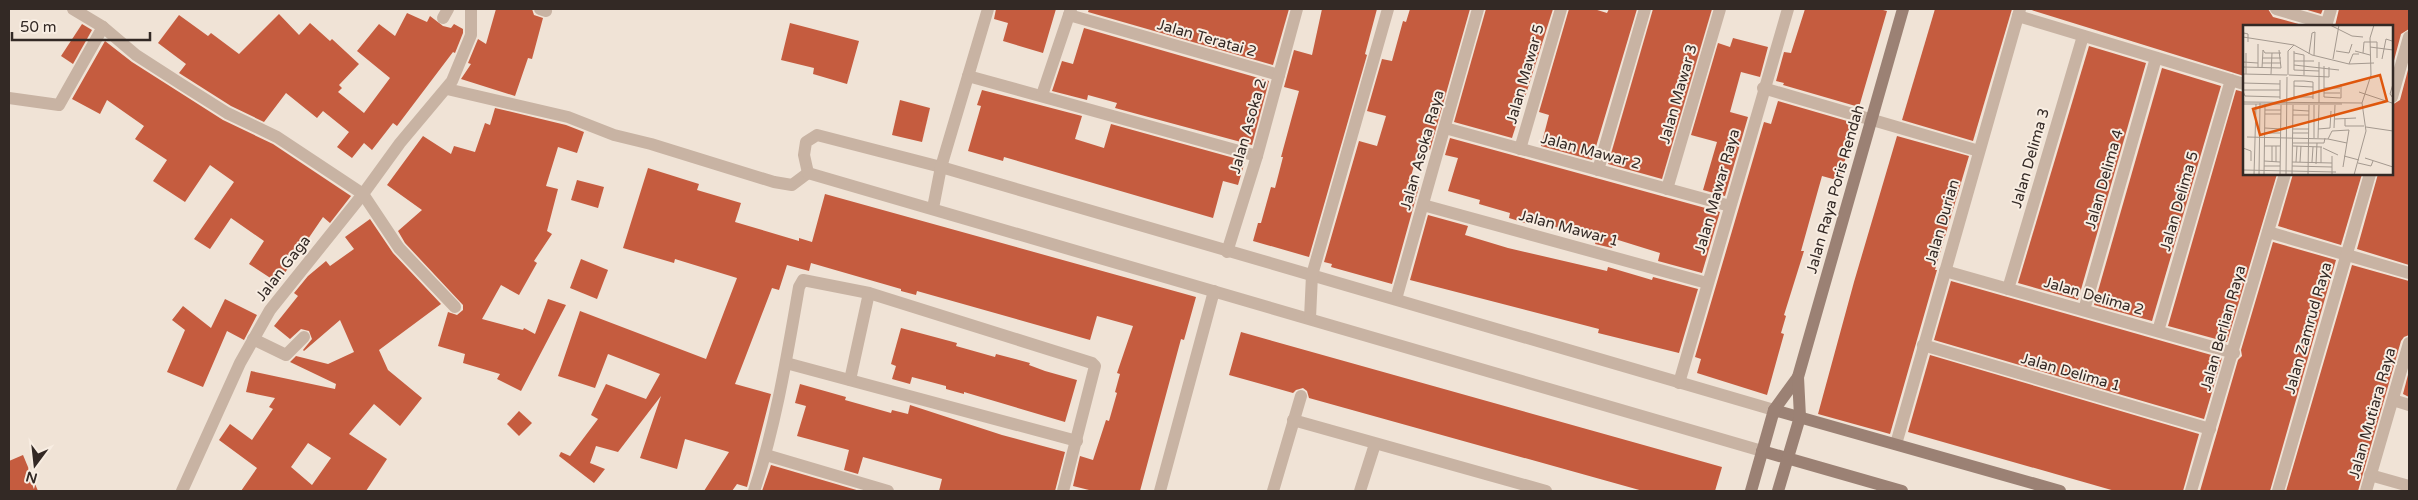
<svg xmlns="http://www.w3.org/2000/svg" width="2418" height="500" font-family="'Varela Round',sans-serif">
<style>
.building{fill:#c55c3f;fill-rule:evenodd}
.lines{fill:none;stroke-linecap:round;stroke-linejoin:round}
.street{stroke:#c8b3a3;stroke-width:12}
.secondary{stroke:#9b8174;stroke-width:12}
.labels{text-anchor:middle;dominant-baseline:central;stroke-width:4;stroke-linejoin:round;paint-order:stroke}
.street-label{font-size:15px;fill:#332925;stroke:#f8ede2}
.inset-road{fill:none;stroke:#a4998f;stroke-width:1}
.view{fill:#df570d;fill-opacity:0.15;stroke:#df570d;stroke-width:2.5}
.inset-edge{fill:none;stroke:#332925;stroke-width:2.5}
</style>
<rect width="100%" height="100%" fill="#f0e3d6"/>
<g class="building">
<polygon points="496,9 532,9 534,15 543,18 532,59 528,58 515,96 461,79 471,64 468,63 478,39 486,44"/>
<polygon points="996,9 1056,9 1043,53 1003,41 1008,23 994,19"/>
<polygon points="1089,9 1289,9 1273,65 1088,12"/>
<polygon points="1322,9 1377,9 1365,54 1367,55 1309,257 1253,241 1258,223 1261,223 1271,187 1275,188 1283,157 1281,157 1299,91 1284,87 1294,50 1312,55"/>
<polygon points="1410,9 1470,9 1430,150 1419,147 1409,184 1419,187 1392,284 1331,267 1332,264 1324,262 1359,141 1377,146 1386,116 1367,111 1382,59 1392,61 1403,21 1406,22"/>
<polygon points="1486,9 1553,9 1512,138 1454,122"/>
<polygon points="1569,9 1594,9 1607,13 1609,9 1637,9 1592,160 1541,146 1549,115 1539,112"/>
<polygon points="1653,9 1712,9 1662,179 1608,164"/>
<polygon points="1805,9 1879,9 1887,11 1859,107 1783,85 1784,83 1776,81 1784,52 1791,53"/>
<polygon points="1935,9 2012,9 1973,141 1902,120"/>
<polygon points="2028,9 2268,9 2273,17 2306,26 2244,26 2244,76"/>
<polygon points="2304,9 2323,9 2321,14"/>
<polygon points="2339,9 2409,9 2409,29 2401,34 2392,68 2392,26 2335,26"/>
<polygon points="407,13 427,22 430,16 443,26 451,28 454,24 463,29 463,33 455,53 453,52 397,126 393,123 372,150 364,143 352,158 337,147 349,132 323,111 317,118 286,93 264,122 231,106 179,73 186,64 158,43 179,15 208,36 211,33 239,54 279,14 299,35 310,23 330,41 332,39 359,64 339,85 342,88 338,92 364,113 390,78 357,51 379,24 395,36"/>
<polygon points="790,23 859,41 847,84 813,74 814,68 781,60"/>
<polygon points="82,24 92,30 73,64 61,56"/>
<polygon points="1084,28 1269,81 1252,145 1115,108 1117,103 1088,95 1087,100 1052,91 1062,61 1073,64"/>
<polygon points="1733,38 1768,47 1760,77 1741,72 1730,112 1748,117 1725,196 1703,190 1717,142 1691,135 1718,43 1730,47"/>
<polygon points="105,41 132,62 223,120 273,144 351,196 330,223 323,217 278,283 249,264 264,241 231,218 210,249 194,239 234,182 210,165 185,202 153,181 167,160 135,139 144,126 107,100 100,114 72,99"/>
<polygon points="2089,46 2146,63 2078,300 2018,283"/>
<polygon points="2409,66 2409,265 2357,249 2378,174 2392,174 2392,105 2400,100"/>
<polygon points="2162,68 2221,86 2152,321 2094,305"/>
<polygon points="982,90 1082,116 1075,139 1104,148 1111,124 1245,161 1238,185 1223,181 1213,218 1004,157 1003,161 968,151 981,106 977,105"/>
<polygon points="2236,90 2244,92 2244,174 2277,174 2227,342 2168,326"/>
<polygon points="900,100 930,108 922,142 892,135"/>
<polygon points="1778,101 1854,123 1840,181 1822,176 1801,251 1804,251 1784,315 1786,316 1781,333 1784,334 1767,395 1697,373 1701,359 1695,357 1764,122 1771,124"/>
<polygon points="495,108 566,125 584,132 577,153 558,147 546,186 558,189 547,231 552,234 534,261 537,263 519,295 501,285 482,319 523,330 524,328 535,334 548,299 566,305 521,391 497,379 500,374 463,363 465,354 438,346 448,312 457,315 463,310 463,305 405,243 398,231 422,210 387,185 423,136 451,154 454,146 475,152 485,123 490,125"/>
<polygon points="1897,136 1969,156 1935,270 1937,270 1890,434 1818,414 1854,282"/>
<polygon points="1450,138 1720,212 1702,273 1658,261 1660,253 1615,239 1612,248 1595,244 1599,233 1568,224 1567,230 1530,220 1528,224 1509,218 1510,213 1479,204 1480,200 1448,191 1458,158 1445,155"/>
<polygon points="648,168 699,184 697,190 741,203 735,222 799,241 799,238 812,242 825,194 1196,297 1184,340 1181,339 1140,491 1093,491 1073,486 1080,456 1093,460 1106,420 1109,421 1117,393 1115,392 1120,374 1117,373 1133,326 1097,316 1090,340 917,291 916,295 901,291 901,289 811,263 809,271 787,265 779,290 772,288 735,384 771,394 747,487 737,484 732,491 704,491 729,452 685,439 677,469 640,458 661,396 618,452 596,446 590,463 605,469 594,483 559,456 561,452 570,456 598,419 591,415 606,384 646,399 660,374 608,354 595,388 558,376 580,311 706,359 737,278 675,259 674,263 623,248"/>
<polygon points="2293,174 2362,174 2341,245 2278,226"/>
<polygon points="577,180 604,187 598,208 571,200"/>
<polygon points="1428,215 1468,226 1465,235 1508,248 1607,271 1608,267 1652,280 1653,277 1698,289 1679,353 1598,333 1599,329 1410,280"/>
<path d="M370 219 393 253 441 304 379 350 388 370 422 398 400 426 374 404 349 434 387 459 366 491H241L257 468 219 440 230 424 252 440 273 409 269 407 275 398 246 392 251 371 335 389 336 384 290 362 296 356 328 364 354 352 340 320 304 351 303 350 312 339 309 331 301 329 290 339 274 326 298 296 294 293 308 276 326 261 330 266 354 249 345 237ZM308 443 331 458 312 485 291 467Z"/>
<polygon points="2273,242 2336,260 2270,491 2200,491 2238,360 2242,356 2241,350"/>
<polygon points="581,259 608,270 597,299 570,288"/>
<polygon points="2352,265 2409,281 2409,335 2404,337 2401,341 2358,491 2286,491"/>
<polygon points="1951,281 2222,358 2204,419 1934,340"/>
<polygon points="225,299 257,315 244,340 227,331 203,387 167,372 185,330 172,320 183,306 211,328"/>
<polygon points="901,328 957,343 956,346 995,357 996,354 1030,363 1029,365 1045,371 1077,380 1065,422 964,392 964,394 946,389 946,386 912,377 910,384 892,379 896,366 891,364"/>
<polygon points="1241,332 1722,467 1715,491 1643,491 1309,398 1307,391 1303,388 1296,390 1293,393 1229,375"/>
<polygon points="1930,355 2199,434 2183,491 2115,491 1908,432"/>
<polygon points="2409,371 2409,397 2403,394"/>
<polygon points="800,384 846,397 845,400 891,413 892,410 908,414 910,405 1002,435 1065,452 1055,491 939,491 942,479 863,457 858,474 844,470 849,450 797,436 806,406 795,403"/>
<polygon points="519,411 532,423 519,436 507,424"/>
<polygon points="23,455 38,491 9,491 9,461"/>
<polygon points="771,465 860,491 762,491"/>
</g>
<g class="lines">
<g class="street">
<polyline points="73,9 103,27 136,55 181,84 227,113 277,137 363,194 399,248 455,307"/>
<polyline points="540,9 546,11"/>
<polyline points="2276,9 2327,24"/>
<polyline points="1069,15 1279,75"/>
<polyline points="2018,16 2244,84"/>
<polyline points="443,18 448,9"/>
<polyline points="2326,26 2331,9"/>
<polyline points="968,76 1257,156"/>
<polyline points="1763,88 1979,151"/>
<polyline points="447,89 568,117 614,135 651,144 774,182 792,185 808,173"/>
<polyline points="1042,95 1071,9"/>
<polyline points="2392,97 2409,37"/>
<polyline points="9,98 59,105 103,27"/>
<polyline points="1445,128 1730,206"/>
<polyline points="1520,149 1561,9"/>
<polyline points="1598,170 1645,9"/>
<polyline points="808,173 804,155 806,142 817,135 941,167 1774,410"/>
<polyline points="808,173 1762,451"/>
<polyline points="1667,189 1720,9"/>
<polyline points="1423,205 1707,283"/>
<polyline points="933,208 941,167 988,9"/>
<polyline points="2268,232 2409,273"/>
<polyline points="1227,252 1257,156 1297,9"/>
<polyline points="1945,271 2234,353"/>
<polyline points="2008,289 2083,36"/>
<polyline points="1396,299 1478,9"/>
<polyline points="2084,310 2156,58"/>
<polyline points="1310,318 1312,275 1388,9"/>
<polyline points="2158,331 2231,80"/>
<polyline points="253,339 286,355 304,337"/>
<polyline points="1923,345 2210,429"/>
<polyline points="786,363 1077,441"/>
<polyline points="850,380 869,293"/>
<polyline points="1679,383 1788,9"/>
<polyline points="2393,400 2409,405"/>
<polyline points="1293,420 1546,491"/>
<polyline points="1896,444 2020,9"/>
<polyline points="766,455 888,491"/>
<polyline points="2370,475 2409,486"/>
<polyline points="182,491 240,363 270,310 363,194 400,143 452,81 471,35 471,9"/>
<path d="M754 491C776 425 787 356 799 287L803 280 869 293 1092 363 1095 366 1063 491"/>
<polyline points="1160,491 1214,291"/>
<polyline points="1273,491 1301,396"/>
<polyline points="1360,491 1375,444"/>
<polyline points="2191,491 2285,174"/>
<polyline points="2278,491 2370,174"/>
<polyline points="2366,491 2409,343"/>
</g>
<g class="secondary">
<polyline points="1774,410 2060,491"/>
<polyline points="1762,451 1902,491"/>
<polyline points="1751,491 1774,410 1798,377"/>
<polyline points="1778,491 1800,417 1798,377 1903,9"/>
</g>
</g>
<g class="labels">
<g class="street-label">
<text transform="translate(1207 38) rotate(16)">Jalan Teratai 2</text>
<text transform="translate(1525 74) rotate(-74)">Jalan Mawar 5</text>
<text transform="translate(1678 94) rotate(-74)">Jalan Mawar 3</text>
<text transform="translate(1248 126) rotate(-74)">Jalan Asoka 2</text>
<text transform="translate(1422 150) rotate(-74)">Jalan Asoka Raya</text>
<text transform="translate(1591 151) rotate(15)">Jalan Mawar 2</text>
<text transform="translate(2030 158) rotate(-74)">Jalan Delima 3</text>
<text transform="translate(2104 179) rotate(-74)">Jalan Delima 4</text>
<text transform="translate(1835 189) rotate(-74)">Jalan Raya Poris Rendah</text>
<text transform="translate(1717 191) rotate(-74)">Jalan Mawar Raya</text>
<text transform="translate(2179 201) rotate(-74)">Jalan Delima 5</text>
<text transform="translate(1942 222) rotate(-74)">Jalan Durian</text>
<text transform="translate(1569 228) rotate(15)">Jalan Mawar 1</text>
<text transform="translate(283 268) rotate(-52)">Jalan Gaga</text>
<text transform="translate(2094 296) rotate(16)">Jalan Delima 2</text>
<text transform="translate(2223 328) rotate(-74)">Jalan Berlian Raya</text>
<text transform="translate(2308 328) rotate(-74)">Jalan Zamrud Raya</text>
<text transform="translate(2071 372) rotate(16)">Jalan Delima 1</text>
<text transform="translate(2372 413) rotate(-74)">Jalan Mutiara Raya</text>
</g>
</g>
<g transform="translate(2243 25)">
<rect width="150" height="150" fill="#f0e3d6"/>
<path class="inset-road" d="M87 0 109 11 120 12M0 12 51 20 69 30 106 39 131 38M0 12 1 8 5 9V17M127 22 150 25M51 26V45L76 46M93 26 106 28 109 19M112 26 127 30M22 28H38M51 28 61 30V50M120 28 121 17H134V33M66 29 69 8 72 7M71 30 72 7M20 33H38M90 34 96 0M139 34 143 14 149 16M51 36H71M0 37 15 38M19 38H38M106 39 110 29H116M51 40 96 45M81 41V72L98 73V59M0 42 38 43 36 25M15 42V19M19 43 20 25 22 28M0 49 44 50M3 49V28M28 49 29 28M45 50V26L51 20M46 50 86 52V42M0 58 37 59M150 59 147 69 150 73M51 61 70 62M81 63H97M0 65H37M0 66 2 71 37 72M116 67 149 78M81 68H97M51 72H70M37 74V55M51 74V56H61L70 57V74M0 77 119 78M76 78V37M119 78 128 50 127 13 131 0M0 79H99M22 85H38M50 85 66 86M22 89H38M50 90H66M92 94 113 93M102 94V101H121M123 102 150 106M22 103 38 104M91 103 92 80M50 104H66M75 104 87 103 88 86M21 108H37M50 108H66M4 112 85 114 104 118M71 113V80M75 113 76 80M85 114 89 106 106 105 100 142M50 118H81L82 113M21 121H37M50 121 79 122M0 123 8 126V136M80 123 95 130M101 131 116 135M122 133 150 142M21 136 37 137M29 137V121M33 137V121M49 137 89 138M53 137 54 121M57 137 58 121M69 137 70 122M78 138V122M115 138 128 141 130 136M73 139 74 118M21 141H37M49 141 89 142M0 145 93 147M11 150 13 79M16 150 17 78M21 150 22 79M37 150 38 80M43 150 44 52M49 150 50 80M65 150 66 80M89 150V131M111 150 123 106 119 78"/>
<path class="view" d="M137 50 144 76 17 110 10 84Z"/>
<rect width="150" height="150" class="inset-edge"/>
</g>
<rect width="2418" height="500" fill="none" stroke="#332925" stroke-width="20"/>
<g transform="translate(35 465) rotate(195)" stroke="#f8ede2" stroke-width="4" paint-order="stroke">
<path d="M0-4L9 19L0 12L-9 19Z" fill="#332925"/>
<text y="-8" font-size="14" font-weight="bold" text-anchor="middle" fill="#332925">N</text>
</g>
<path d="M12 32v8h138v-8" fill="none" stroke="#332925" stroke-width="2.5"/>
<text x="20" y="32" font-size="15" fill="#332925" stroke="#f8ede2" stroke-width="4" paint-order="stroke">50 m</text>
</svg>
